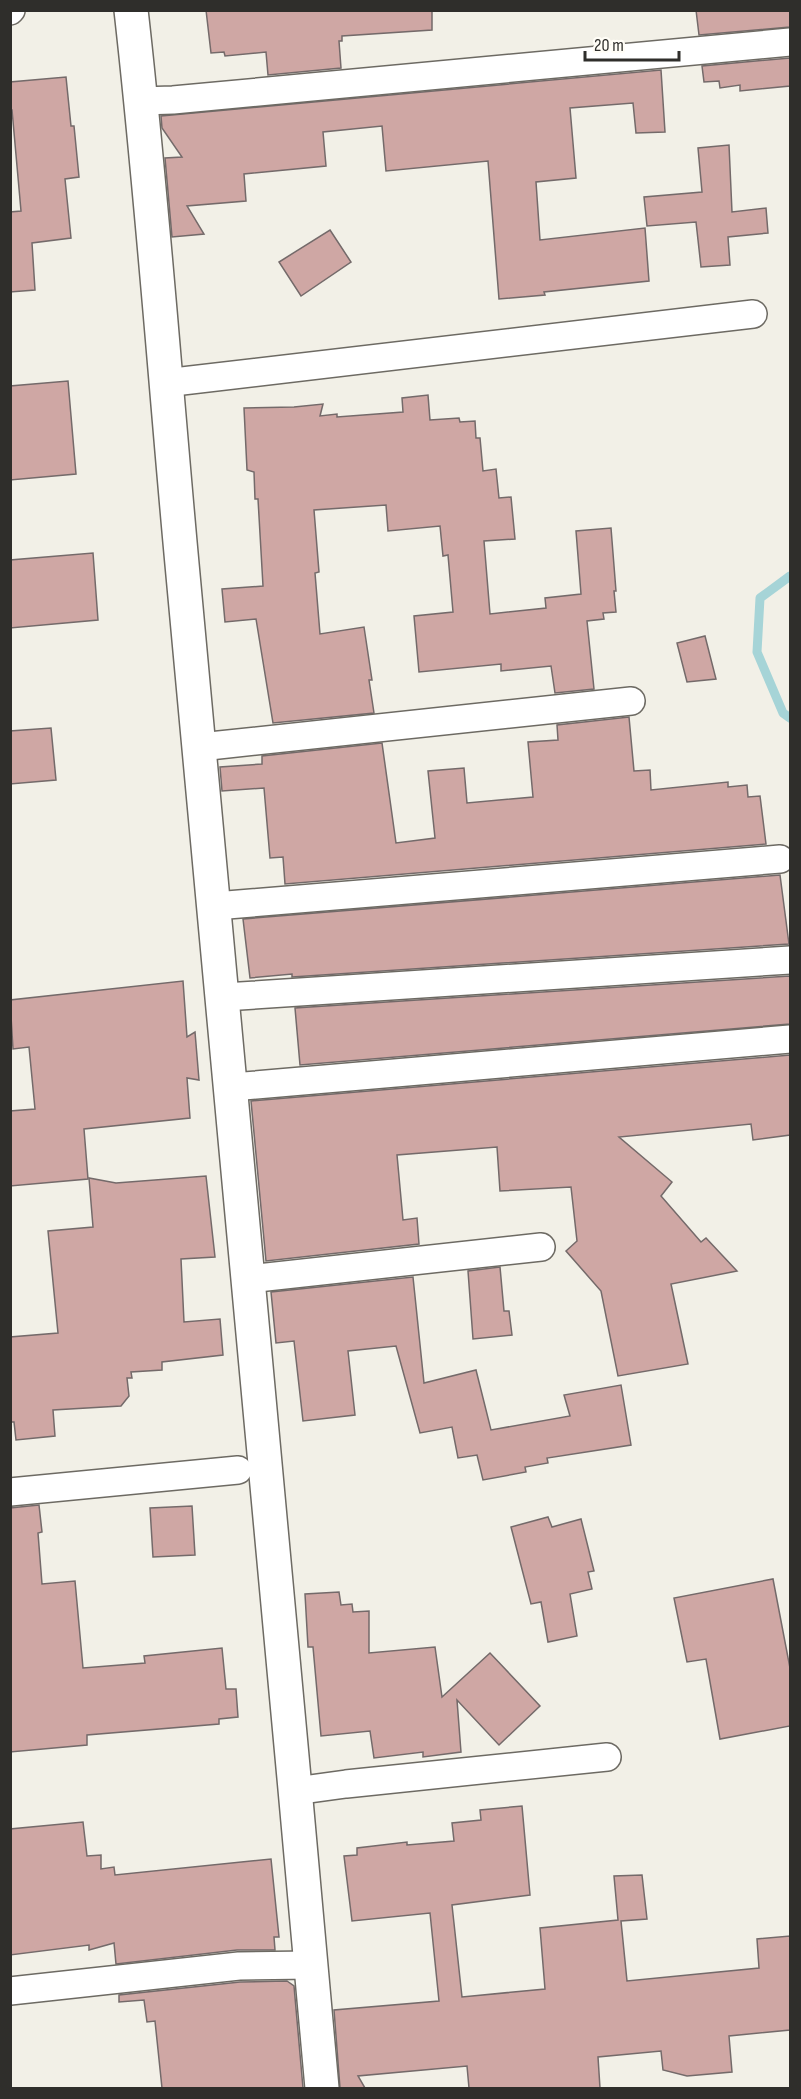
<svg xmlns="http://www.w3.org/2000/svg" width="801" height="2099" font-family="'Sofia Sans Condensed',sans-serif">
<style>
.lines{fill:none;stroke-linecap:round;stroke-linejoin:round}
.stream{stroke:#a6d4d7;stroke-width:9}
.building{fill:#cfa7a4;stroke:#746a6a;stroke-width:1.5}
.street-casing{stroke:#6d6a63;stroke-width:30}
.secondary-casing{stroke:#6d6a63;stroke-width:36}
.street{stroke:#fff;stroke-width:27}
.secondary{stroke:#fff;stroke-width:33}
</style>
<rect width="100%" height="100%" fill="#f2f0e7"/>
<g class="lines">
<polyline class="stream" points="790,576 760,598 757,652 783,713 790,718"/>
</g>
<g class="building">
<polygon points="206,10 432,10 432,30 342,36 342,41 339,41 341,68 268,75 266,52 225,56 224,52 211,53"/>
<polygon points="696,10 790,10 790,27 699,35"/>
<polygon points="790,58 790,86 740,91 740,85 720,88 719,81 704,82 702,66"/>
<polygon points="661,70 665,132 636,133 633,103 570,108 576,178 536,182 540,240 645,228 649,281 544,292 545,295 499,299 488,161 386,171 382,126 323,132 326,166 244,174 246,201 187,206 204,234 172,237 165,158 182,157 162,128 161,116"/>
<polygon points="66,77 71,126 74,126 79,177 65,179 71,238 32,243 35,290 10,292 10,212 21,211 12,110 10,110 10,82"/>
<polygon points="729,145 732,212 766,208 768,233 728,237 730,265 701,267 696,222 647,226 644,197 702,192 698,148"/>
<polygon points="330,230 351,262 301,296 279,262"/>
<polygon points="68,381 76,474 10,480 10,386"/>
<polygon points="428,395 430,420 459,418 460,422 475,421 476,438 480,438 483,471 496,469 499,498 511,497 515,539 484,541 490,614 546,608 545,598 581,594 576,531 611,528 616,591 614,591 616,612 603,613 604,619 587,621 594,689 555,693 551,666 501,671 501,664 419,672 414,616 453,612 448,555 443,556 440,526 388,531 386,505 314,510 319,572 315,573 320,634 364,627 372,680 369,680 374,713 273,723 256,619 225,622 222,589 263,586 258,499 255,499 254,472 247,470 244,408 294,407 323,404 320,416 337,414 337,417 403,412 402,398"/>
<polygon points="93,553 98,620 10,628 10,560"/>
<polygon points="705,636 716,679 687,682 677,643"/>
<polygon points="629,717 634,771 650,770 651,790 728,782 728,787 747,785 748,797 760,796 766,844 285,884 283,857 270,858 264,788 222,791 220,767 262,764 262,756 382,743 396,843 435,838 428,771 464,768 467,803 533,797 528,742 558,740 557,725"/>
<polygon points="51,728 56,780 10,784 10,731"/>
<polygon points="780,875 789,944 292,977 292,974 250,978 243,919"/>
<polygon points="790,976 790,1024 300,1065 295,1008"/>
<polygon points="183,981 187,1037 195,1032 199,1080 187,1078 190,1118 84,1129 88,1179 10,1186 10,1111 35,1109 29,1047 13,1049 10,1000"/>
<polygon points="790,1055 790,1135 753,1140 751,1124 619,1137 672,1182 661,1196 701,1242 706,1238 737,1271 671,1284 688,1364 618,1376 601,1291 566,1251 577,1241 571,1187 500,1191 497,1147 397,1155 403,1220 417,1218 419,1244 266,1261 251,1101"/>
<polygon points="206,1176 215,1257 181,1259 184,1322 220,1319 223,1355 162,1362 162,1370 131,1372 132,1378 127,1378 129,1396 121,1406 53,1410 55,1436 16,1440 14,1422 10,1422 10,1337 58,1333 48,1231 93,1227 89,1178 116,1183"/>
<polygon points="500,1267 504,1311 509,1311 512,1335 473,1339 468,1271"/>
<polygon points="413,1277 424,1383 476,1370 491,1430 570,1416 564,1395 621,1385 631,1445 547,1458 548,1463 525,1467 526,1472 483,1480 477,1455 458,1458 452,1427 420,1433 396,1346 348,1351 355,1415 303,1421 294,1341 276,1343 271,1292"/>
<polygon points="39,1505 42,1532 38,1533 42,1584 75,1581 83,1668 145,1663 144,1656 222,1648 226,1689 236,1689 238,1717 219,1719 219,1724 87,1735 87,1745 10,1752 10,1508"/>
<polygon points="192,1506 195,1555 153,1557 150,1508"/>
<polygon points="548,1517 552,1527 581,1519 594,1571 588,1572 592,1589 570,1594 577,1636 548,1642 541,1602 531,1604 511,1527"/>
<polygon points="773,1579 790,1668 790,1726 720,1739 706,1659 687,1662 674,1598"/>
<polygon points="339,1592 341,1605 352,1604 353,1612 369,1611 369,1653 435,1647 442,1697 490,1653 540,1706 499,1745 457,1700 461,1752 423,1757 423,1752 374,1758 370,1731 321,1736 313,1647 308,1647 305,1594"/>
<polygon points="522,1806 530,1895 452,1905 462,1997 545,1989 540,1928 618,1920 614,1876 642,1875 647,1919 621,1921 627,1981 759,1968 757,1939 790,1936 790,2030 729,2036 732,2072 687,2076 663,2070 661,2051 598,2057 600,2088 469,2088 467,2066 358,2076 365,2088 340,2088 334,2010 439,2001 430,1913 352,1921 344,1856 357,1855 357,1848 407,1842 407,1845 454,1841 452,1823 481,1820 480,1810"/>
<polygon points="83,1822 87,1856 101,1855 101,1869 114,1867 115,1875 271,1859 279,1937 274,1937 275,1950 237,1950 116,1964 114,1943 89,1950 89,1945 10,1955 10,1829"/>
<polygon points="287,1981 294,1986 303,2088 162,2088 155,2021 147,2022 144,2000 119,2002 119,1995 240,1982"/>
</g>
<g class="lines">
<g class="street-casing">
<g id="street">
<polyline points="10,11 11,10"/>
<polyline points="141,101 173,100 790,42"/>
<polyline points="165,383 753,314"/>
<polyline points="200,747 631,701"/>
<polyline points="215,906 780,859"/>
<polyline points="224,997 790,960"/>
<polyline points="232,1087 790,1039"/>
<polyline points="248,1279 541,1247"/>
<polyline points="10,1492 238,1470"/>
<polyline points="295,1791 346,1784 607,1757"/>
<polyline points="10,1991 239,1966 311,1965"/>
</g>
</g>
<g class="secondary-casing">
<path id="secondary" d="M131 10C152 194 165 380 182 564 231 1072 276 1580 322 2088"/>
</g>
<use href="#street" class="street"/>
<use href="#secondary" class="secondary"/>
</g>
<rect width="801" height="2099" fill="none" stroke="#2f2e2b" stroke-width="24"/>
<path d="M585 51v9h94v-9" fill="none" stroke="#2f2e2b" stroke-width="3"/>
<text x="594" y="51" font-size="18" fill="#2f2e2b" stroke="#fffdf6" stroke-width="4.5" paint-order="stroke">20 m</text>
</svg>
